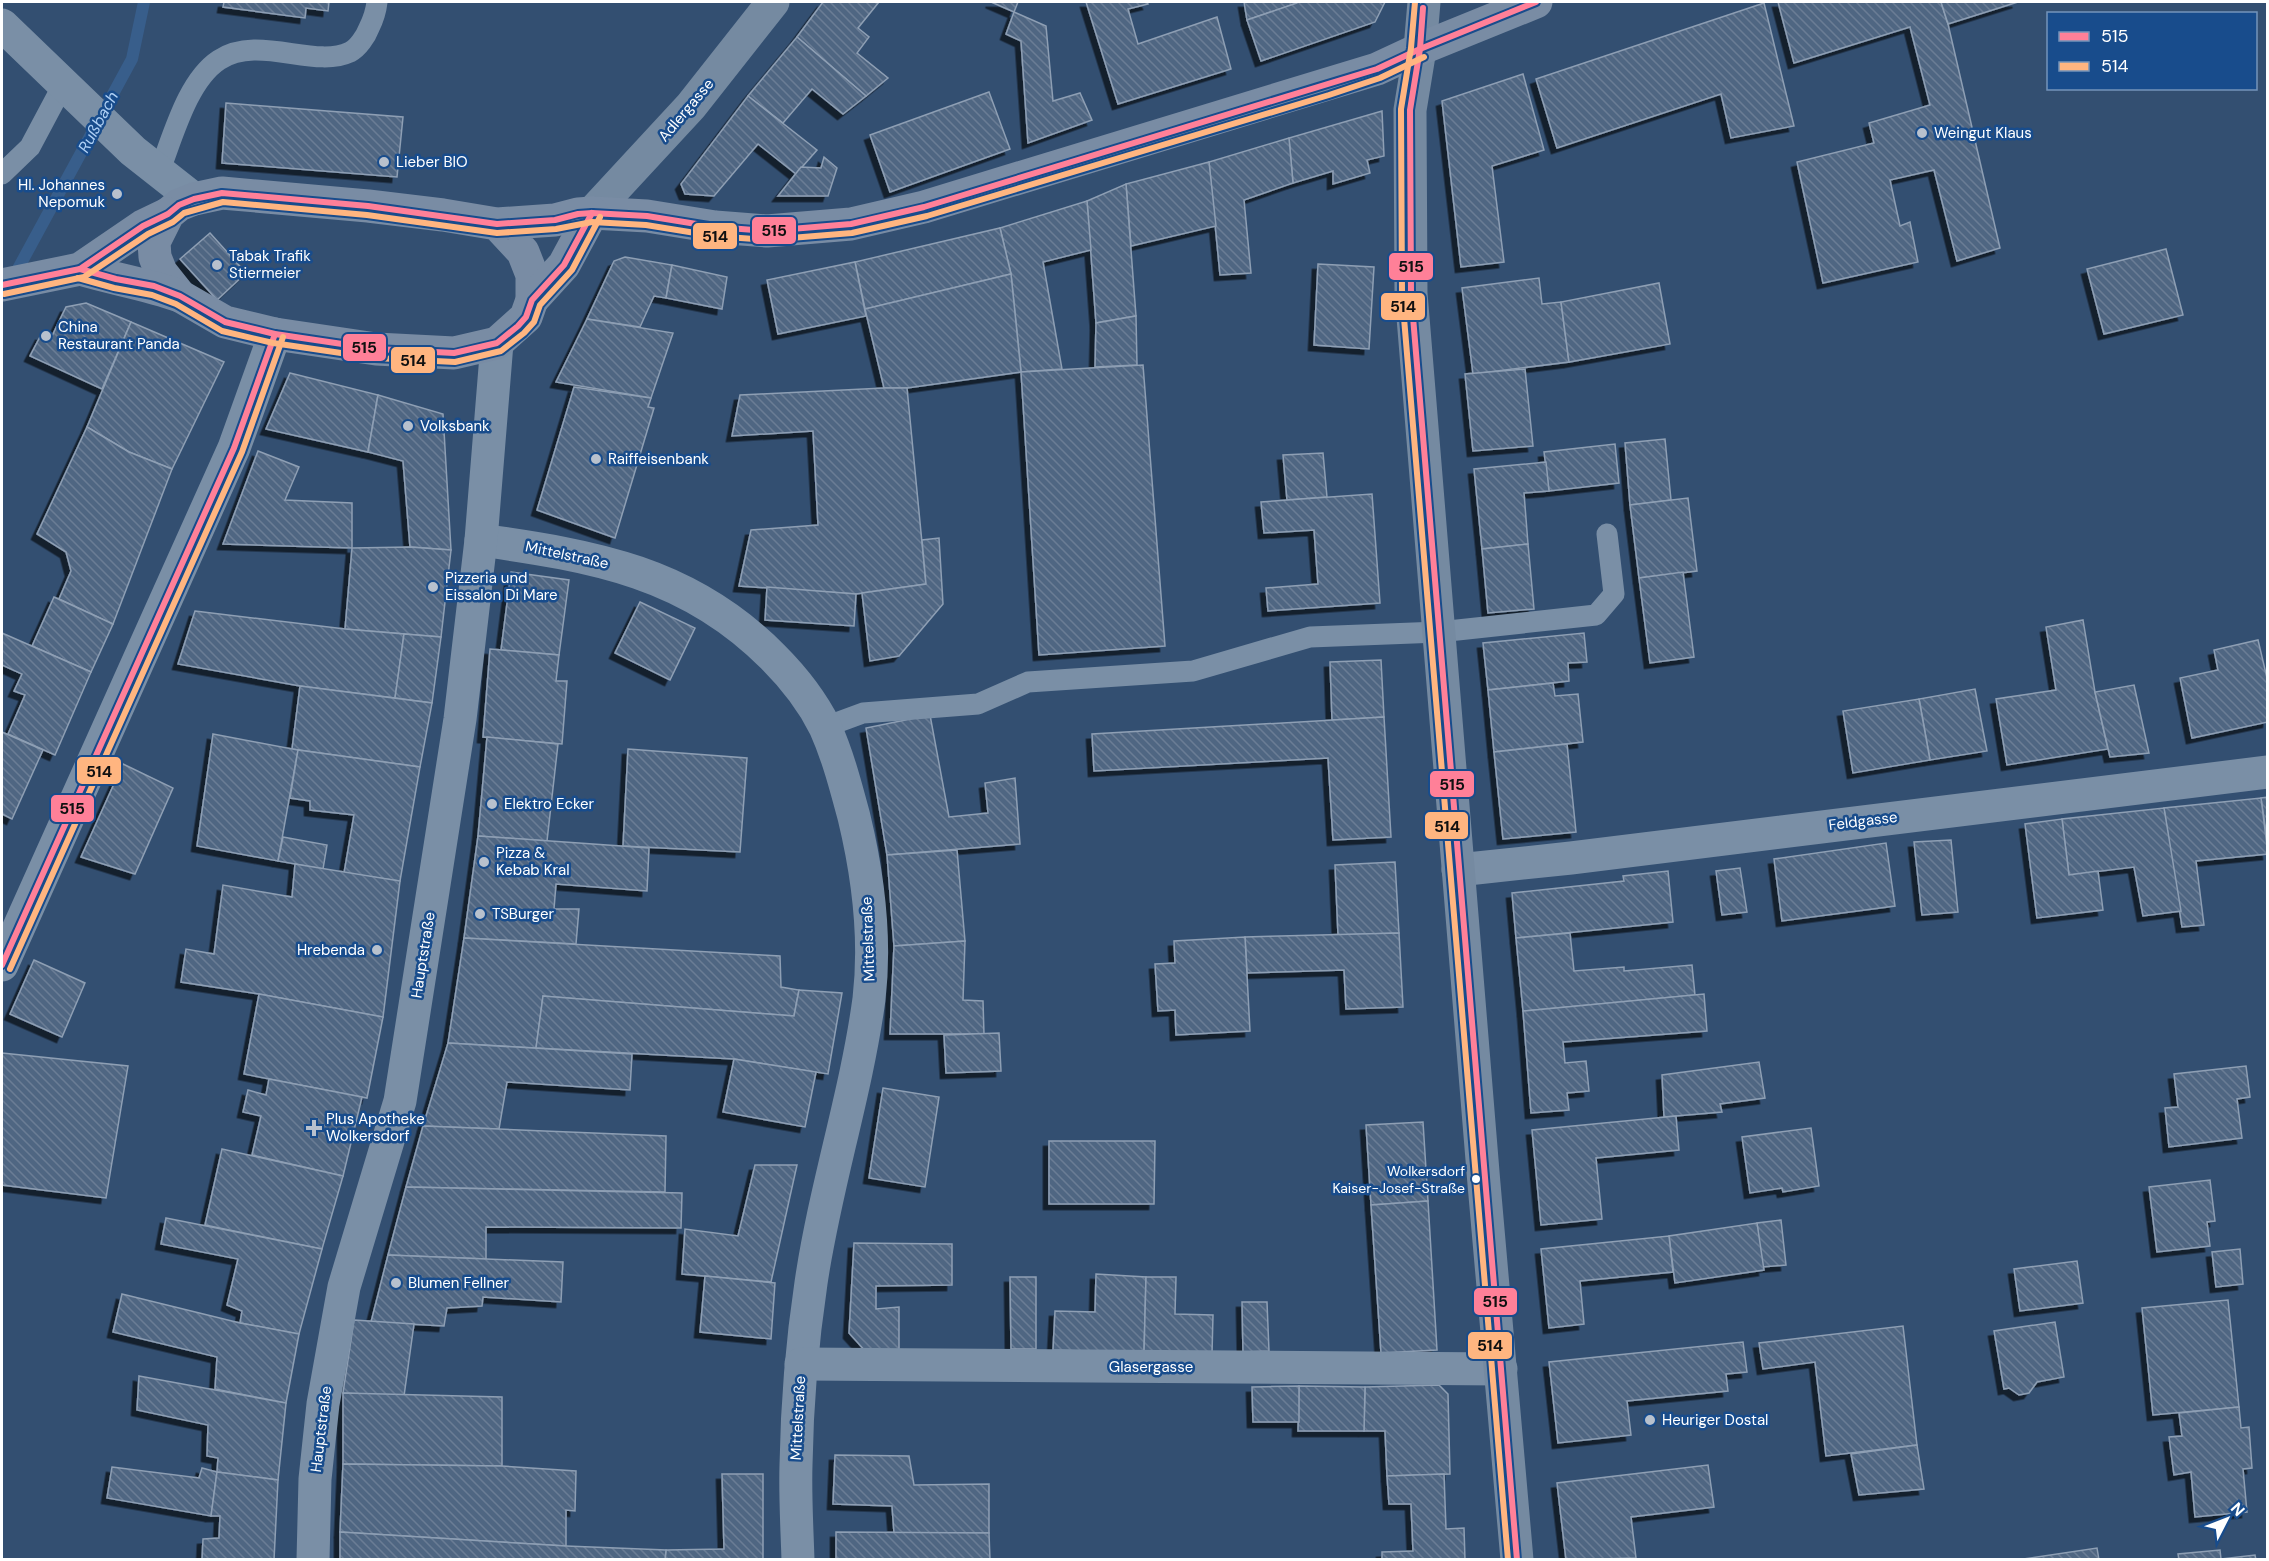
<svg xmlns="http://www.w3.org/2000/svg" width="2269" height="1561" font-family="'DM Sans',sans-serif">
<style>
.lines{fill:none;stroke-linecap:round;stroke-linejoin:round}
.stream{stroke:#385e8b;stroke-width:12}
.building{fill:url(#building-back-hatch);stroke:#8e9fb4;stroke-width:1.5;filter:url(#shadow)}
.lane{stroke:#7a8fa6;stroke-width:21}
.street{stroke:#7a8fa6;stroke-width:33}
.secondary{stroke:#758aa1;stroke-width:33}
.primary{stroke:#798ca4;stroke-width:33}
.bus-1-casing{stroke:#184c8c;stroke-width:10}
.bus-2-casing{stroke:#184c8c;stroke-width:10}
.bus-1{stroke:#ff8098;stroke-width:6}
.bus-2{stroke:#ffb580;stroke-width:6}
.poi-dot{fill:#b8c1cd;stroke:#184c8c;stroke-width:2}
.bus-dot{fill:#fff;stroke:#184c8c;stroke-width:2}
.labels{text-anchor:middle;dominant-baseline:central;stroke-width:5;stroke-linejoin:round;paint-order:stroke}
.bus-label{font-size:14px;fill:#fff;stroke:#184c8c;text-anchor:end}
.street-label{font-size:15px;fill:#fff;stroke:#184c8c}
.poi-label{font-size:15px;fill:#fff;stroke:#184c8c;text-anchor:start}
.water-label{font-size:16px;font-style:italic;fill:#afd0f5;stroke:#184c8c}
.line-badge{stroke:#184c8c;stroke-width:2}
.pale-badge-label{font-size:16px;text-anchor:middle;font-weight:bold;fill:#111}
</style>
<defs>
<pattern id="building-back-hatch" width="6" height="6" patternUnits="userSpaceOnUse" patternTransform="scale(1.5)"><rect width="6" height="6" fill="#506682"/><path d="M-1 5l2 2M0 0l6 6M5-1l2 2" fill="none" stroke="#6a7d95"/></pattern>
<filter id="shadow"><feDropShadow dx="-5.5" dy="5.5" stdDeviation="0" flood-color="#0009"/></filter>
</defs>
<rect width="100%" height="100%" fill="#334f71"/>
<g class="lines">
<polyline class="stream" points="13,278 132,59 144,2"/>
</g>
<g class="building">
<polygon points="224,2 329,2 328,11 306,8 305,18 223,7"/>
<polygon points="823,2 879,2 858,28 869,37 857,53 888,78 866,96 797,37"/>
<polygon points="991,2 1018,2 1014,12"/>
<polygon points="1086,2 1147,2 1148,4 1128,9 1138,44 1217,17 1231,69 1118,104"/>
<polygon points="1244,2 1297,2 1297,3 1247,20"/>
<polygon points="1297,2 1385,2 1375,22 1261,61 1247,20 1297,3"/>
<polygon points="1778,2 1941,2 1948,24 2000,248 1957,261 1934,170 1890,180 1900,226 1910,222 1918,262 1823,283 1797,162 1874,143 1869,123 1930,105 1910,27 1794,63"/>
<polygon points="1941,2 2018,2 1948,24"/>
<polygon points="1764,3 1794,126 1731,138 1721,94 1557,148 1536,79"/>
<polygon points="1014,12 1046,26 1053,101 1080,93 1092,120 1028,143 1021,41 1006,34"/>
<polygon points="797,37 866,96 843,114 812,89 783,123 748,96"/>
<polygon points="1523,74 1544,150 1492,166 1504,262 1461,267 1442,101"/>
<polygon points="989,92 1010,149 890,192 870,135"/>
<polygon points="748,96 817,150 796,174 758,144 714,196 685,194 681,184"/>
<polygon points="226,103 403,117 397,177 222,163"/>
<polygon points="1382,111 1384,156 1367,160 1370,173 1333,184 1333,171 1293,183 1289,138"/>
<polygon points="1289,138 1293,183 1244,200 1251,273 1220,275 1209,162"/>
<polygon points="824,157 837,168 828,196 778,196 801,167 821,168"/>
<polygon points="1209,162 1216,226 1131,246 1126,184"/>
<polygon points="1126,184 1136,316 1096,323 1087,201"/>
<polygon points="1087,201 1091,250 1043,262 1062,369 1021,372 1011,274 1000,228"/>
<polygon points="1000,228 1011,274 865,309 855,262"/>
<polygon points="210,233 246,273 217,300 180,259"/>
<polygon points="2166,249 2183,315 2104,334 2087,269"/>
<polygon points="625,257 672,265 666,298 654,296 640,327 587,319 614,261"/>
<polygon points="855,262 866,316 778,334 767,280"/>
<polygon points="1318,264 1374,267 1369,349 1314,345"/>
<polygon points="672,265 727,277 722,309 666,298"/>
<polygon points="1011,274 1021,372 907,388 884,388 865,309"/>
<polygon points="1539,278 1542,304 1561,302 1569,362 1473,374 1462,288"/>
<polygon points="1659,283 1670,344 1569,362 1561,302"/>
<polygon points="86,303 131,322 102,389 30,356 41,335 51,338 66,307"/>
<polygon points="1136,316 1137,365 1095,367 1096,323"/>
<polygon points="587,319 673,333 651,398 556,382"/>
<polygon points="131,322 224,362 172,469 129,452 87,427"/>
<polygon points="1143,365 1165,646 1039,655 1021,372"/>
<polygon points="1525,369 1533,446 1473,451 1465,374"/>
<polygon points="290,373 378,395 368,452 266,429"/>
<polygon points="574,387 651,398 648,407 654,408 615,538 537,510"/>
<polygon points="884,388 907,388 926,584 856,594 739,586 751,530 818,525 813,431 732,436 740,395"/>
<polygon points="378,395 443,414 451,550 410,547 403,461 368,452"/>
<polygon points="87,427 129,452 172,469 113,624 59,599 71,571 66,552 37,534"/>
<polygon points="1665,439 1671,500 1630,505 1625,443"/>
<polygon points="1615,444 1619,483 1549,491 1544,452"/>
<polygon points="258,451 299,467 285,500 352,503 352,548 223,544"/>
<polygon points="1323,453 1327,497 1287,500 1283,455"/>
<polygon points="1546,462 1549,491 1524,493 1528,544 1482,549 1474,469"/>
<polygon points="1372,494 1380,603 1268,611 1266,588 1318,584 1314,530 1264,533 1261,502"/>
<polygon points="1688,498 1697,571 1639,578 1630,505"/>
<polygon points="939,538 943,604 899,656 870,661 862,593 926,584 922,540"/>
<polygon points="1528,544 1534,609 1488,613 1482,549"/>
<polygon points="410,547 451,550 441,637 345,629 352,548"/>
<polygon points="511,572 569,580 559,655 501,650"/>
<polygon points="1683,572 1694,657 1650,663 1639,578"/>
<polygon points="767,587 856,594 854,626 765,620"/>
<polygon points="54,597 113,624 91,672 32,646"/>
<polygon points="640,602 695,628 670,680 615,653"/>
<polygon points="195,611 345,629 404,634 395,698 300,686 178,664"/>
<polygon points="2083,620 2095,692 2108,749 2007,765 1996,699 2056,690 2046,627"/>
<polygon points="2,633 91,672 55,755 8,734 25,695 14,691 22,674 2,665"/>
<polygon points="1584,633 1587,662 1568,663 1569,681 1488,690 1483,643"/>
<polygon points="404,634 441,637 432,703 395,698"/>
<polygon points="2258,640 2268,682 2268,722 2192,738 2180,678 2218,670 2214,650"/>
<polygon points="490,649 559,655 556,681 567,681 562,744 483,737"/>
<polygon points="1381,660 1384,717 1332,720 1330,662"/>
<polygon points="1553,683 1555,696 1578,694 1583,742 1494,752 1488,690"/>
<polygon points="2134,685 2149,753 2110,757 2095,692"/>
<polygon points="300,686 432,703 420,767 292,749"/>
<polygon points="1975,689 1987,751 1930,760 1919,699"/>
<polygon points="1919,699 1930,760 1853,773 1843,711"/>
<polygon points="930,715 949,817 988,813 985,783 1015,778 1020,844 887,855 866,728"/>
<polygon points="1384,717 1391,837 1333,840 1328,758 1094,771 1092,734"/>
<polygon points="2,732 43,750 12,819 2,814"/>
<polygon points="213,734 298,750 278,861 197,846"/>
<polygon points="487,737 558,744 547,841 478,836"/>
<polygon points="1567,744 1576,832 1503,839 1494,752"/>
<polygon points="628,749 747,758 740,852 623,846"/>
<polygon points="298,750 420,767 400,881 344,873 354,815 310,810 310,801 290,798"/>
<polygon points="123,764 173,788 135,874 81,857"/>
<polygon points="2268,797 2268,847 2261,798"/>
<polygon points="2261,798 2268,854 2196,861 2204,925 2182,927 2164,808"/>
<polygon points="2164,808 2181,911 2143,916 2134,867 2069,875 2062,819"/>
<polygon points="2062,819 2069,875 2098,871 2103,910 2037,918 2025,824"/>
<polygon points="478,836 649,848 647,891 556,884 554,909 579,909 576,944 464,938"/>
<polygon points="283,837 327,845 323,869 278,861"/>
<polygon points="1951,840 1958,912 1922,915 1914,842"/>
<polygon points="1886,843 1895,906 1782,921 1774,859"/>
<polygon points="957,850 965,941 894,946 887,855"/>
<polygon points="1395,862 1399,933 1338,935 1335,865"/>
<polygon points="295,864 400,881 383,1017 259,994 181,982 186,949 214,954 223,885 292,897"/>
<polygon points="1740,868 1747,912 1722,915 1716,871"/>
<polygon points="1668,871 1673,922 1516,938 1512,893 1624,881 1623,876"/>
<polygon points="1399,933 1403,1007 1346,1009 1344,970 1247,973 1245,937"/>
<polygon points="1570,933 1574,971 1624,967 1624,971 1692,965 1695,995 1523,1011 1516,938"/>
<polygon points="1245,937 1250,1031 1176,1035 1175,1010 1158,1011 1155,964 1175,963 1174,941"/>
<polygon points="464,938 780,956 781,987 799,990 794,1016 543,996 536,1048 448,1043"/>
<polygon points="965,941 963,1000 983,1001 984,1034 890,1034 894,946"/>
<polygon points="34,960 85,983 62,1037 10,1014"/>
<polygon points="799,990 842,993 828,1074 734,1059 536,1048 543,996 794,1016"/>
<polygon points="259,994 383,1017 367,1098 244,1074"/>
<polygon points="1704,994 1707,1031 1563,1042 1565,1063 1586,1061 1589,1091 1567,1093 1569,1110 1531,1113 1523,1011"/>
<polygon points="999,1033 1001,1071 946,1073 944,1035"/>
<polygon points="448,1043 632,1054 630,1090 507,1082 499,1129 423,1126"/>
<polygon points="2,1053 128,1066 106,1198 2,1185"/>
<polygon points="734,1059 816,1072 805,1127 723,1112"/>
<polygon points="1759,1062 1765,1098 1720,1104 1722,1112 1664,1117 1662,1075"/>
<polygon points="2246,1066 2250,1097 2237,1099 2242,1138 2169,1147 2165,1108 2178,1107 2174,1074"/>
<polygon points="269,1079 362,1097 343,1176 252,1155 261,1116 243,1112 248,1090 266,1095"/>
<polygon points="883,1088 939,1097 925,1187 869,1178"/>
<polygon points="1676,1116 1679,1150 1596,1158 1602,1219 1541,1225 1532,1130"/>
<polygon points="1423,1122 1428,1201 1371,1205 1366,1125"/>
<polygon points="423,1126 666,1136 665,1192 406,1187"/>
<polygon points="1811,1128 1819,1186 1783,1192 1782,1188 1750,1193 1742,1137"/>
<polygon points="1049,1141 1155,1141 1154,1204 1049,1204"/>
<polygon points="222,1149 343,1176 322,1249 205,1225"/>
<polygon points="755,1165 797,1165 771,1282 682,1274 685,1229 738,1236"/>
<polygon points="2210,1180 2215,1221 2207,1222 2210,1246 2157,1252 2149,1187"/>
<polygon points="406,1187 682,1193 681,1228 486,1227 486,1259 388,1255"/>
<polygon points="1428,1201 1437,1350 1381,1353 1371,1205"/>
<polygon points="166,1218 322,1249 299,1334 240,1323 242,1311 227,1305 238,1259 161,1244"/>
<polygon points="1781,1220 1786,1265 1762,1267 1757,1223"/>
<polygon points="1757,1223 1764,1270 1675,1283 1669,1236"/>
<polygon points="1669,1236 1673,1272 1580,1281 1584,1324 1549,1328 1541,1249"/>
<polygon points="854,1243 952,1244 952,1285 876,1286 876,1309 899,1307 899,1350 867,1353 849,1333"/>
<polygon points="2240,1249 2243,1284 2216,1287 2212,1252"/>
<polygon points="388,1255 563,1262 561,1302 483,1297 482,1306 447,1308 444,1326 371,1322"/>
<polygon points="2077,1261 2083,1303 2020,1311 2014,1269"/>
<polygon points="1096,1274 1146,1277 1144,1353 1053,1350 1055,1311 1095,1312"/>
<polygon points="705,1276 775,1283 771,1339 700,1332"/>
<polygon points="1010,1277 1036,1277 1036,1349 1011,1349"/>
<polygon points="1146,1277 1176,1277 1175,1314 1213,1315 1212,1354 1144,1353"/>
<polygon points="122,1294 240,1323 299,1334 286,1403 215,1389 217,1357 113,1332"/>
<polygon points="2228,1300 2239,1407 2153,1415 2142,1308"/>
<polygon points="1242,1302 1267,1302 1269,1351 1243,1352"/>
<polygon points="354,1320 414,1324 404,1396 343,1393"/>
<polygon points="2055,1322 2064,1377 2037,1382 2029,1393 2019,1395 2009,1388 2004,1389 1994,1331"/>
<polygon points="1903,1326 1917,1445 1826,1456 1815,1362 1763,1369 1759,1343"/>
<polygon points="1743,1342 1747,1372 1726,1374 1728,1391 1627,1401 1631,1435 1558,1443 1549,1362"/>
<polygon points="139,1376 286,1403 278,1480 217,1472 218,1458 207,1456 208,1425 137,1410"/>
<polygon points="1439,1385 1448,1394 1450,1474 1387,1476 1385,1431 1364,1431 1365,1387"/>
<polygon points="1299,1386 1365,1387 1364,1431 1298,1431"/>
<polygon points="1299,1386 1299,1422 1253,1422 1252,1387"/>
<polygon points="343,1393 502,1397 502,1466 343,1464"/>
<polygon points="2239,1407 2241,1428 2249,1427 2252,1468 2243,1469 2247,1512 2195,1517 2191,1472 2174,1475 2169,1437 2182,1436 2179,1413"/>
<polygon points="1917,1445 1924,1489 1859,1495 1851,1454"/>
<polygon points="835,1455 909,1456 914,1485 989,1484 989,1533 894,1533 892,1506 833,1504"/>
<polygon points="343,1464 502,1466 576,1471 575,1511 566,1510 566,1546 340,1532"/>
<polygon points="1708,1465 1714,1507 1631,1517 1636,1558 1566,1560 1557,1483"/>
<polygon points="112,1467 199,1478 202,1468 217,1472 211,1516 107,1498"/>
<polygon points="217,1472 278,1480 274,1560 202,1560 203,1539 219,1538 220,1516 211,1516"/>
<polygon points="722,1474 763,1474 763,1560 665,1560 666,1550 724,1549"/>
<polygon points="1444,1474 1446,1529 1464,1528 1465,1560 1382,1560 1382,1552 1413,1551 1411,1504 1389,1504 1387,1476"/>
<polygon points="340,1532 566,1546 666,1550 665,1560 340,1560"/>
<polygon points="836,1532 989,1533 990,1560 836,1560"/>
<polygon points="2097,1548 2099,1560 2024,1560 2024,1559"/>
<polygon points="2220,1550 2221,1559 2255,1555 2256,1560 2179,1560 2178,1554"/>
</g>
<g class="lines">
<g class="lane">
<path d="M159 172C173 137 187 81 219 60 258 34 314 69 350 52 358 48 366 36 369 28 374 18 376 11 377 2"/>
<polyline points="2,174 30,147 63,85"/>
<polyline points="825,727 863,713 978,704 1028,682 1193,671 1310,637 1439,632 1596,615 1614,594 1607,534"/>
</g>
<g class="street">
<polyline points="2,25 133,151 194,199"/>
<path d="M481 540C594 556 689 572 773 657 793 677 812 701 825 727 838 756 846 787 854 817 868 875 876 939 869 999 856 1095 825 1187 811 1283 802 1343 797 1404 796 1465 795 1496 797 1528 798 1560"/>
<polyline points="1458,870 1571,858 2268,772"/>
<polyline points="2,965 234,448 275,334"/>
<polyline points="801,1364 1501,1369"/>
<polyline points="313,1560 315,1479 323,1404 344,1287 400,1101 460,719 481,540 497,343"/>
</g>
<g class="secondary">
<polyline points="1424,2 1420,49 1410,110 1411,293 1484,1184 1517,1560"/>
<polyline points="592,213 691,106 773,2"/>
</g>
<g class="primary">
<polyline points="497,224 523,252 532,275 532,300 526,317 497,343 454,353 376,349 275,334 225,322 180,296 161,272 155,257 154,242 168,214 179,205 194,199 222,193 368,206 443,215 497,224 555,220 578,214 592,213 647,216 715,227 767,231 851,224 924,207 1377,69 1420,49 1536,2"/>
<path d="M80 269C113 279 147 284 180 296"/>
<polyline points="2,285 80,269 143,226 168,214"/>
<polyline points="532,300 564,265 592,213"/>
</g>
<g class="bus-1-casing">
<g id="bus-1">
<polyline points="1423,8 1420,49 1410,110 1411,293 1517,1560"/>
<polyline points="80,269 116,279 154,286 180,296 225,322 275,334 376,349 454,353 497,343 518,326 526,317 532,300 564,265 592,213"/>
<polyline points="2,285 80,269 143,226 168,214 179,205 194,199 222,193 368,206 497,224 555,220 578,214 592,213 647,216 715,227 767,231 851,224 924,207 1377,69 1420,49 1536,2"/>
<polyline points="2,965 234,448 275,334"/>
</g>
</g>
<g class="bus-2-casing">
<g id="bus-2">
<polyline points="1415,2 1411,48 1401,109 1402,294 1508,1560"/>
<polyline points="78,278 114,288 152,295 176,304 222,331 273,343 375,358 455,362 501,351 524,333 534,322 540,305 572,270 600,217"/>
<polyline points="4,294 84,277 148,234 173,222 184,213 223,202 367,215 497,233 556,229 592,222 646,225 714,236 766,240 852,233 927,216 1329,95 1380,78 1424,57"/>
<polyline points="10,969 242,452 283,337"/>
</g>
</g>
<use href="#bus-1" class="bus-1"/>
<use href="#bus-2" class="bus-2"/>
</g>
<g class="poi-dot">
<circle cx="1922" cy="133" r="6"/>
<circle cx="384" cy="162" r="6"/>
<circle cx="117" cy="194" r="6"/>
<circle cx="217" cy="265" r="6"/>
<circle cx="46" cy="336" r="6"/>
<circle cx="408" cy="426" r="6"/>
<circle cx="596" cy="459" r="6"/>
<circle cx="433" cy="587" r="6"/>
<circle cx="492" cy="804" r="6"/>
<circle cx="484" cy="862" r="6"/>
<circle cx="480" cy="914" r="6"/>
<circle cx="377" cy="950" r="6"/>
<path d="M311 1119h6v6h6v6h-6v6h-6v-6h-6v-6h6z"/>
<circle cx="396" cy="1283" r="6"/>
<circle cx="1650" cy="1420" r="6"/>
</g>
<circle class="bus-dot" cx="1476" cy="1179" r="5"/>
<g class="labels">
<g class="bus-label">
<text x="1465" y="1171">Wolkersdorf<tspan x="1465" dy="17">Kaiser-Josef-Straße</tspan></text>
</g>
<g class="street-label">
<text transform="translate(686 110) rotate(-50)">Adlergasse</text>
<text transform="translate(567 555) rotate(12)">Mittelstraße</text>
<text transform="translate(1863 821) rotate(-7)">Feldgasse</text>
<text transform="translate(868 939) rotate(-92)">Mittelstraße</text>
<text transform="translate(423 955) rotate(-81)">Hauptstraße</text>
<text x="1151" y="1367">Glasergasse</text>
<text transform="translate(798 1418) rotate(-87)">Mittelstraße</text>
<text transform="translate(321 1429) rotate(-83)">Hauptstraße</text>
</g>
<g class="poi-label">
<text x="1934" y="133">Weingut Klaus</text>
<text x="396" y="162">Lieber BIO</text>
<text x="105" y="185" text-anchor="end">Hl. Johannes<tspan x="105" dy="17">Nepomuk</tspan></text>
<text x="229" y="256">Tabak Trafik<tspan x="229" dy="17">Stiermeier</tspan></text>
<text x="58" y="327">China<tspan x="58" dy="17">Restaurant Panda</tspan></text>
<text x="420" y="426">Volksbank</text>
<text x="608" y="459">Raiffeisenbank</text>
<text x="445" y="578">Pizzeria und<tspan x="445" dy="17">Eissalon Di Mare</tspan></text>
<text x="504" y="804">Elektro Ecker</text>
<text x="496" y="853">Pizza &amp;<tspan x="496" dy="17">Kebab Kral</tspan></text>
<text x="492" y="914">TSBurger</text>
<text x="365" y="950" text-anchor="end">Hrebenda</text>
<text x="326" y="1119">Plus Apotheke<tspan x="326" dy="17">Wolkersdorf</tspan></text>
<text x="408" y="1283">Blumen Fellner</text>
<text x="1662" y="1420">Heuriger Dostal</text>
</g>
<g class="water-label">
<text transform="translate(98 122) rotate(-62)">Rußbach</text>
</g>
</g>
<g class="line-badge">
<rect x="751" y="216" width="46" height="29" rx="6" fill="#ff8098"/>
<rect x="692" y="222" width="46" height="28" rx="6" fill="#ffb580"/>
<rect x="1388" y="252" width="46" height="29" rx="6" fill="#ff8098"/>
<rect x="1380" y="292" width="46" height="29" rx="6" fill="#ffb580"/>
<rect x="342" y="333" width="45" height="29" rx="6" fill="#ff8098"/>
<rect x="390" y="346" width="46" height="28" rx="6" fill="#ffb580"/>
<rect x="76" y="756" width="46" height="29" rx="6" fill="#ffb580"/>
<rect x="1429" y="770" width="46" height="28" rx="6" fill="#ff8098"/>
<rect x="50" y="794" width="45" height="29" rx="6" fill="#ff8098"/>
<rect x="1424" y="811" width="45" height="29" rx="6" fill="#ffb580"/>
<rect x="1473" y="1287" width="45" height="29" rx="6" fill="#ff8098"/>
<rect x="1467" y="1331" width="46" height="29" rx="6" fill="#ffb580"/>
</g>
<g class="pale-badge-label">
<text x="774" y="236">515</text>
<text x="715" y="242">514</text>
<text x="1411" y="272">515</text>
<text x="1403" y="312">514</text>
<text x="364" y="353">515</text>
<text x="413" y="366">514</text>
<text x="99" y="777">514</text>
<text x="1452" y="790">515</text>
<text x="72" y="814">515</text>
<text x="1447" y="832">514</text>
<text x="1495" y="1307">515</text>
<text x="1490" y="1351">514</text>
</g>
<rect width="2269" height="1561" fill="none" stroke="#ffffff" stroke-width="6"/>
<rect x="2047" y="12" width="210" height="78" fill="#184c8c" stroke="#7494ba" stroke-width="1.5"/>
<rect x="2059" y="32" width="30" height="9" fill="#ff8098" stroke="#7494ba" stroke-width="1.5"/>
<text x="2101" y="42" font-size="18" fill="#ffffff">515</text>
<rect x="2059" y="62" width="30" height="9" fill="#ffb580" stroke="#7494ba" stroke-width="1.5"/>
<text x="2101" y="72" font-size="18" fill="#ffffff">514</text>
<g transform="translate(2227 1519) rotate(48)" stroke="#184c8c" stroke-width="4.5" paint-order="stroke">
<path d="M0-4.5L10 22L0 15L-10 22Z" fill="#ffffff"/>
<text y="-9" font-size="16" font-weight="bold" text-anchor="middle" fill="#ffffff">N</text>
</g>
</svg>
